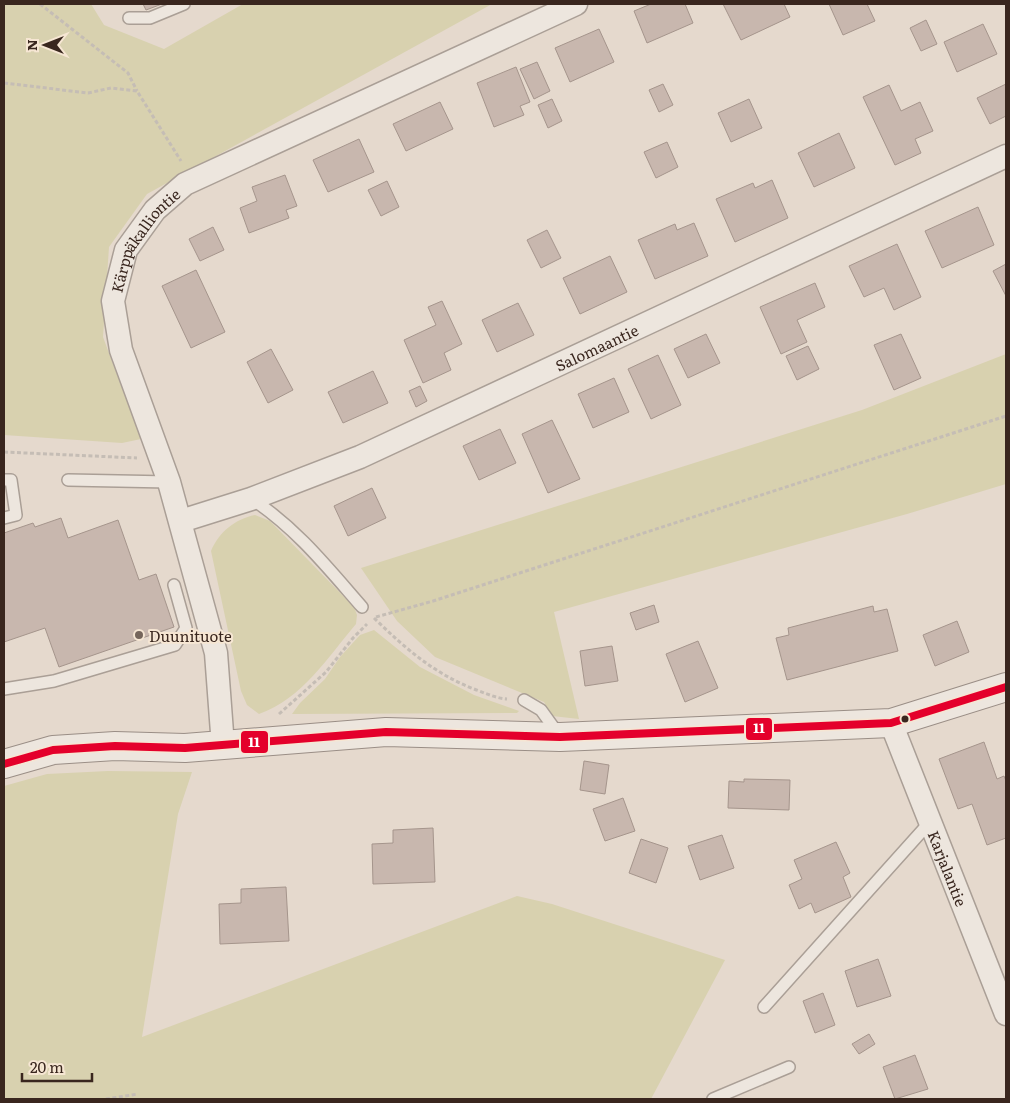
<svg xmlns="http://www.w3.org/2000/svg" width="1010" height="1103" font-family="Literata,serif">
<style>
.green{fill:#d8d1af}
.building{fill:#c8b7ae;stroke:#a5958c}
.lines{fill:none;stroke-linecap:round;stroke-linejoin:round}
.lane-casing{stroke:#aa9f96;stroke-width:14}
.street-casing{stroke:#aa9f96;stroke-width:25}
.secondary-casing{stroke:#9a8e86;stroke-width:30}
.path{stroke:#c5bdb5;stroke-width:3;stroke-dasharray:4 2.5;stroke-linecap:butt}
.lane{stroke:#ede6de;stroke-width:11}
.street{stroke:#ede6de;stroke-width:22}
.secondary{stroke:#ede6de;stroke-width:28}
.bus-1-casing{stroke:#f6e6d3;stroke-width:11}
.bus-1{stroke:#e4002b;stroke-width:8}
.poi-dot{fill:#75655b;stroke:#f6e6d3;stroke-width:2}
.bus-dot{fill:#39261e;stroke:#f6e6d3;stroke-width:2}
.labels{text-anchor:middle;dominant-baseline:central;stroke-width:4;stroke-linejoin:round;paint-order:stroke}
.street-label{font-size:15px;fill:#39261e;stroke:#f6e6d3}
.poi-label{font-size:15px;fill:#39261e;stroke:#f6e6d3;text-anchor:start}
.line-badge{stroke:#f6e6d3;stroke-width:2}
.badge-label{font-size:14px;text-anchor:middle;font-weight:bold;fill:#fff}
</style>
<rect width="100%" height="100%" fill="#e5d9cd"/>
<g class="green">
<polygon points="4,4 91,4 104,25 164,49 243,4 492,4 147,194 109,247 103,337 141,439 122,443 4,435"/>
<polygon points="1006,354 1006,484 907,514 554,612 579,719 552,716 544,702 435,657 397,621 361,568 862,410"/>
<path d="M255 515 270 521 354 607 357 615 356 624C327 658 303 698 259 714L247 705 241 691 211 551C219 532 235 519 255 515Z"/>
<polygon points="374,630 420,667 474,695 519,711 517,713 292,714 300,703 325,679 340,657 360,635"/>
<polygon points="108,771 192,772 178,814 142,1037 517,896 552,904 725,960 651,1099 4,1099 4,786 47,774"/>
</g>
<g class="building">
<polygon points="143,4 162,4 146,10"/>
<polygon points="651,4 685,4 693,23 647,43 634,11"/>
<polygon points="723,4 784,4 790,17 741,40"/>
<polygon points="829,4 867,4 875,21 843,35"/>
<polygon points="926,20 937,44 921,51 910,28"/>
<polygon points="983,24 997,54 957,72 944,42"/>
<polygon points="599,29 614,62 570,82 555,48"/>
<polygon points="537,62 550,91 534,99 520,69"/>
<polygon points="516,67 530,102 520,106 524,115 494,127 477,83"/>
<polygon points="663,84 673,105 659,112 649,90"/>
<polygon points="1006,84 1006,116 990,124 977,98"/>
<polygon points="889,85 901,111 920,102 933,131 915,139 921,153 895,165 863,97"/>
<polygon points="552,99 562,121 548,128 538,105"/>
<polygon points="749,99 762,128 731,142 718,113"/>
<polygon points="440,102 453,129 406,151 393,124"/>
<polygon points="839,133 855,168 814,187 798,153"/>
<polygon points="359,139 374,172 328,192 313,160"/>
<polygon points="667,142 678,167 656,178 644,152"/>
<polygon points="285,175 297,206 286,210 289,218 249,233 240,208 257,201 252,187"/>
<polygon points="772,180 788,218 735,242 716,199 753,183 755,188"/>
<polygon points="387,181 399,207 381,216 368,190"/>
<polygon points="978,207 994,245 942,268 925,231"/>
<polygon points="694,223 708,256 655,279 638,240 675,224 677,230"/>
<polygon points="213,227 224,250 200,261 189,239"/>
<polygon points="547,230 561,258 541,268 527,240"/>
<polygon points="897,244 921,297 894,310 884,288 864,297 849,266"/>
<polygon points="610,256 627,292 580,314 563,278"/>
<polygon points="1006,264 1006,296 993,271"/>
<polygon points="196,270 225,332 191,348 162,286"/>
<polygon points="815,283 825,307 797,320 807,342 781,354 760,307"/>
<polygon points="442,301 462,344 444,353 451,370 423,383 404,340 436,325 428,307"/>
<polygon points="518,303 534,335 497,352 482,320"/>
<polygon points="706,334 720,363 688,378 674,349"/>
<polygon points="901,334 921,378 894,390 874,345"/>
<polygon points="808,346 819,369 797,380 786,356"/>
<polygon points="271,349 293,390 268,403 247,362"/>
<polygon points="658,355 681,405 651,419 628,369"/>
<polygon points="373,371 388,403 343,423 328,392"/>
<polygon points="614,378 629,412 593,428 578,394"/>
<polygon points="420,386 427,401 416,407 409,391"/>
<polygon points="552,420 580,479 548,493 522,434"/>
<polygon points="500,429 516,463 479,480 463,446"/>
<polygon points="372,488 386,518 348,536 334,506"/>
<polygon points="61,518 68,538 118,520 139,580 156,574 174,627 59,667 45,628 4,642 4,533 33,523 35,527"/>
<polygon points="654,605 659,622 636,630 630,613"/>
<polygon points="873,606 874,612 887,609 898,651 787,680 776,638 789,635 788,628"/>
<polygon points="957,621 969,652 935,666 923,635"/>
<polygon points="698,641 718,688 685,702 666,654"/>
<polygon points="612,646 618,681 585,686 580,651"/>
<polygon points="984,742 997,779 1004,776 1006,781 1006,838 987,845 972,804 958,809 939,759"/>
<polygon points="584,761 609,765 605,794 580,790"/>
<polygon points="744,779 790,780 789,810 728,808 729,781 744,782"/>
<polygon points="623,798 635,831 605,841 593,809"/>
<polygon points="433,828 435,882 373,884 372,844 393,843 393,830"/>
<polygon points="722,835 734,868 700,880 688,846"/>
<polygon points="641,839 668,848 656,883 629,873"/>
<polygon points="836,842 850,873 843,877 851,897 815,913 811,903 799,909 789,885 802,879 794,860"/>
<polygon points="286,887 289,941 220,944 219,904 241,903 241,889"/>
<polygon points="878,959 891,996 857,1007 845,971"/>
<polygon points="823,993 835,1025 815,1033 803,1001"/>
<polygon points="869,1034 875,1044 859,1054 852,1044"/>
<polygon points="915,1055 928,1089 895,1099 883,1067"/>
</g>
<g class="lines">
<g class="lane-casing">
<g id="lane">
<polyline points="129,18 150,18 184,4"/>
<polyline points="4,480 11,480 16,515 4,518"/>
<polyline points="68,480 169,482"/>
<path d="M252 499C297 529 327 567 362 607"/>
<polyline points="4,689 54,681 175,645 186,628 174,585"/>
<polyline points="524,700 541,710 559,735"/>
<polyline points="764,1007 930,822"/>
<polyline points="713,1099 789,1067"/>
</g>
</g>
<g class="street-casing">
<g id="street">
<path id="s1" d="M181 521 251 499 360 457 1006 156"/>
<path id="s2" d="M891 723 1006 1014"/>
<path id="s3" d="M223 746 216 653 169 482 121 350 113 301 126 250 155 210 185 184 576 4"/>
</g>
</g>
<g class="secondary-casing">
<polyline id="secondary" points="4,764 53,750 115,746 185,748 386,732 560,737 891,723 1006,687"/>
</g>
<g class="path">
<polyline points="40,4 128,73 137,91"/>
<polyline points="4,83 88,93 111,88 137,91 181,161"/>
<polyline points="4,452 137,458"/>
<polyline points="376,617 433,601 1006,416"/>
<path d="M374 618C405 648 433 673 474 689 485 693 495 698 507 699"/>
<polyline points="279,714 326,672 353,638 367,624"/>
<polyline points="106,1099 138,1094"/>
</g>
<use href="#lane" class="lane"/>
<use href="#street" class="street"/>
<use href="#secondary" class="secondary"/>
<g class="bus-1-casing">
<polyline id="bus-1" points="4,764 53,750 115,746 185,748 386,732 560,737 891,723 1006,687"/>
</g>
<use href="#bus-1" class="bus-1"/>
</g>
<circle class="poi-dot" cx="139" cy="635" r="5"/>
<circle class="bus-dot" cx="905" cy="719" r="4.5"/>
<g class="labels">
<g class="street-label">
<text stroke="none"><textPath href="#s3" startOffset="531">Kärppäkalliontie</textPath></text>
<text stroke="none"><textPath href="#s1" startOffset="451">Salomaantie</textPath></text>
<text stroke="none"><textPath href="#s2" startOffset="156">Karjalantie</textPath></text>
</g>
<g class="poi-label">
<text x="149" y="635">Duunituote</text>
</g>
</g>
<g class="line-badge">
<rect x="745" y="717" width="28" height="24" rx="5" fill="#e4002b"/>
<rect x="240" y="730" width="29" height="24" rx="5" fill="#e4002b"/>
</g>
<g class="badge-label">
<text x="759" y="733">11</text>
<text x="254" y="747">11</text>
</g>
<rect width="1010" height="1103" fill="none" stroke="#39261e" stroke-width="10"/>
<g transform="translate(45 45) rotate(270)" stroke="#f6e6d3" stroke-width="4" paint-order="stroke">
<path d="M0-4L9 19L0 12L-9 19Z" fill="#39261e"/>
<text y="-8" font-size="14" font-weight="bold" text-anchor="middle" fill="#39261e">N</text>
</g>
<path d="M22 1073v8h70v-8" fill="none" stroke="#39261e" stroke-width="2.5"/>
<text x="30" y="1073" font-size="15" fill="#39261e" stroke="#f6e6d3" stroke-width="4" paint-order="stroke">20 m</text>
</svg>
